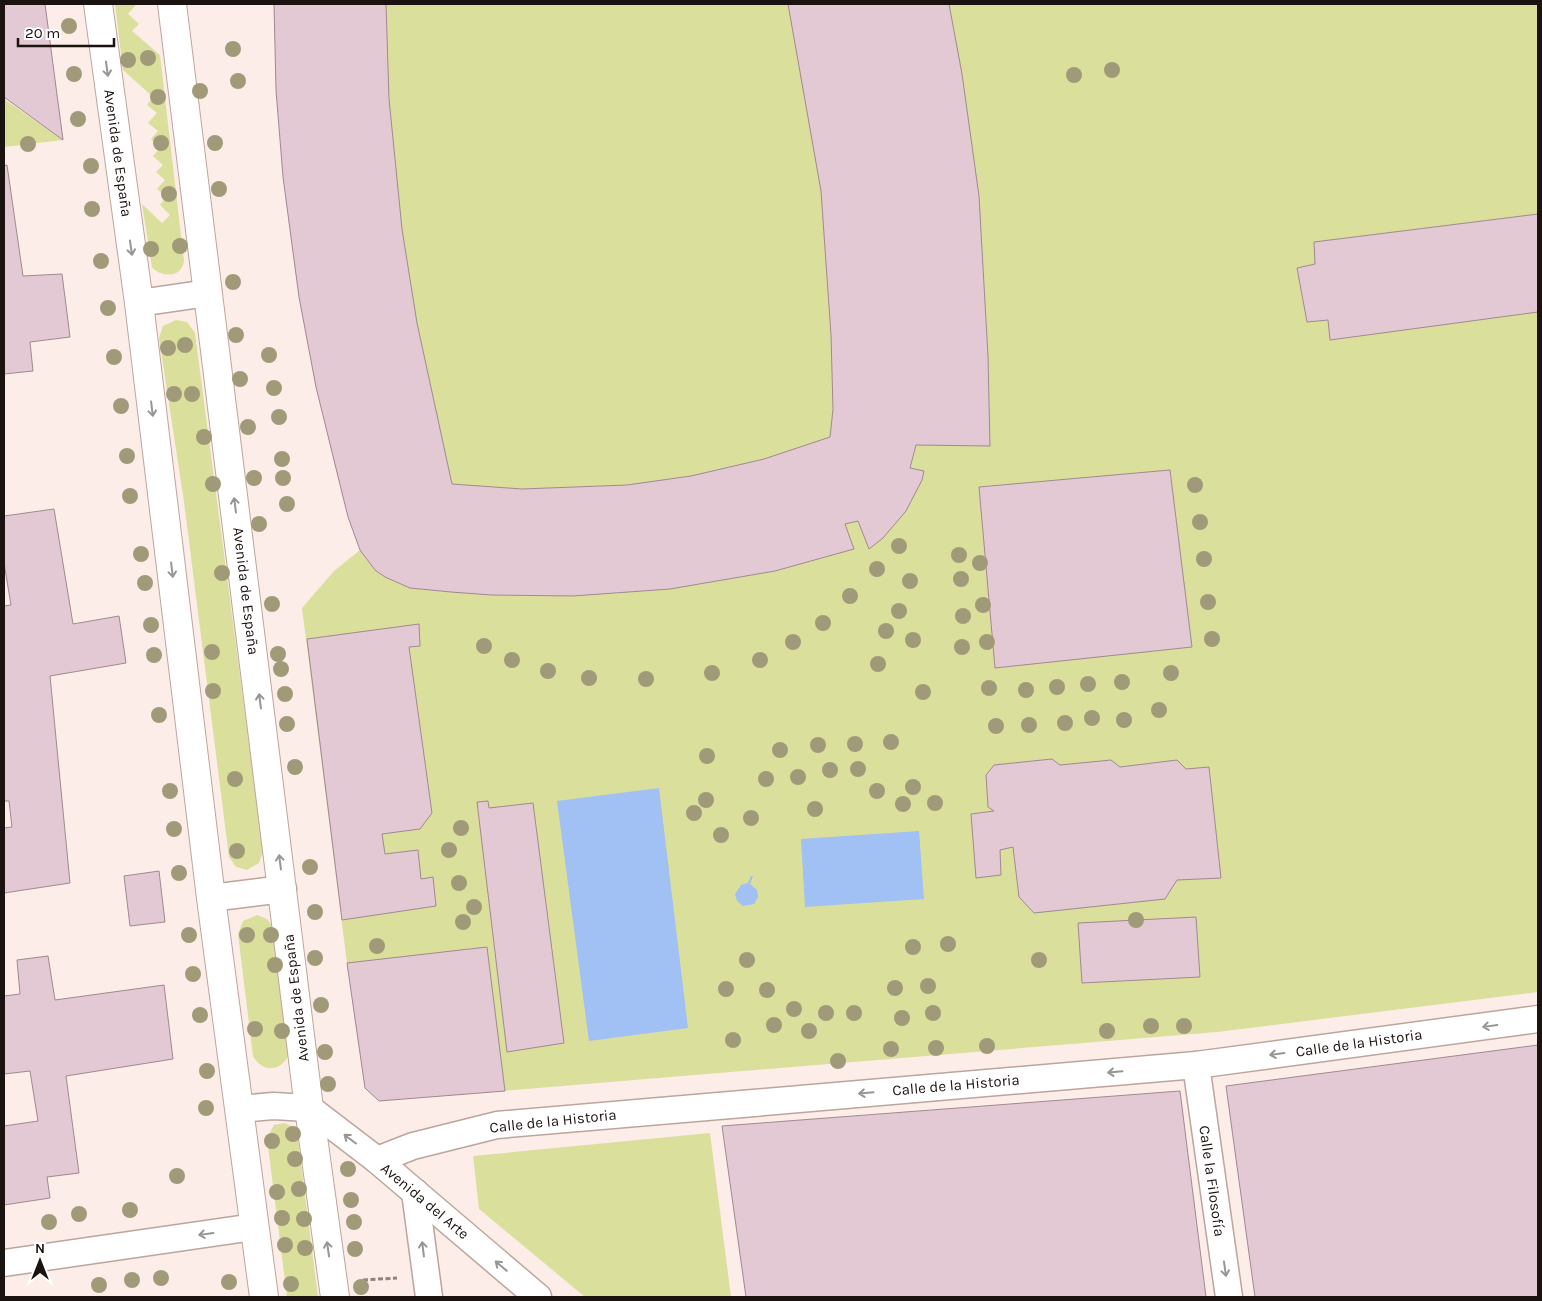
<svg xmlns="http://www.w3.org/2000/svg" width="1542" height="1301" font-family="Karla,sans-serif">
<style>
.green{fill:#dbdf9c}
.water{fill:#a1c0f3}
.building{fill:#e2c9d3;stroke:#a08991}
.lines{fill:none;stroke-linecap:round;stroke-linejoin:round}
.minor-casing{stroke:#bca59c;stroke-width:29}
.secondary-casing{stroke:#bca59c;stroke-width:30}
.path{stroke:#8e837f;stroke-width:3;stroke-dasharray:5 2.5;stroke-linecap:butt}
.minor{stroke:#fff;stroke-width:26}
.secondary{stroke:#fff;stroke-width:28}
.tree{fill:#a19a79}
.oneway{stroke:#989593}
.labels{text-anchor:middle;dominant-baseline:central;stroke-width:5;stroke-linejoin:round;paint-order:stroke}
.street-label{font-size:15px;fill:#1b1310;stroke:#fff}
</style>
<rect width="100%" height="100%" fill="#fcede8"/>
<g class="green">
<path d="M115 4 136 5 128 14 139 24 132 31 160 55 184 261C182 278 161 278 152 267L142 204 162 223 170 215 160 205 166 197 157 189 165 180 156 172 163 165 153 156 160 148 151 139 158 131 148 123 157 113 147 105 153 97 123 70Z"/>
<path d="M274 4H1538V992L1217 1032 379 1101 365 1088 347 963 302 608 334 571 360 550C344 509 335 466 325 423 292 285 276 145 274 4Z"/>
<polygon points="4,99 63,140 4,147"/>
<polygon points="176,320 187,322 195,333 263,851 259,863 247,870 236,867 229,857 184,502 159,338 163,326"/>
<path d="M257 915 267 919 273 927 289 1054C282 1072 262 1073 253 1056L238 934 243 921Z"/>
<polygon points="284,1123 292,1126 297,1132 318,1297 287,1297 267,1138 274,1125"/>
<polygon points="710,1133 731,1297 585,1297 479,1209 473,1156"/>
</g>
<g class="water">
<polygon points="659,788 688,1028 589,1041 557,801"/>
<polygon points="919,831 924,899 805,907 801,839"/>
<polygon points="751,876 753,876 750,884 757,890 758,897 754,904 743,906 737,901 735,894 741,885 748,883"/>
</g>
<g class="building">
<polygon points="4,4 45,4 63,140 4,97"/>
<polygon points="274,4 386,4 389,99 402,229 417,323 452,484 522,489 627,485 691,476 764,459 830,437 833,409 831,335 821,191 788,4 949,4 962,74 979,196 988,356 990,446 916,445 910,468 924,471 922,480 906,511 883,538 869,549 858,521 845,524 854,549 775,571 670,589 573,596 491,595 451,592 410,588 385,577 375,570 360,550 348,517 316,387 299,297 283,177 276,90"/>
<polygon points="7,165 23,276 62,274 70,337 30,342 33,371 4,374 4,166"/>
<polygon points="1538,214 1538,312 1330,340 1328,320 1307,322 1297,268 1315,264 1314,242"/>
<polygon points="1170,470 1192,647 995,668 979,487"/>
<polygon points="54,509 73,624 119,616 126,663 50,676 70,883 4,893 4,828 12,827 9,801 4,801 4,606 11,605 4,563 4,516"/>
<polygon points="419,624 420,646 409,647 432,813 420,829 382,834 385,854 418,850 421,879 433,877 436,906 342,920 307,639"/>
<polygon points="1052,759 1060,765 1111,760 1120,767 1177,760 1186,769 1209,767 1221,878 1177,880 1165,899 1034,913 1019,897 1013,847 1000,850 1001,875 976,878 971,814 994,811 988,807 986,775 994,765"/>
<polygon points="488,801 489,808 533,803 564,1043 507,1052 477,802"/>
<polygon points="159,871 165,922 130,926 124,876"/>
<polygon points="1196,917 1200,977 1082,983 1078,923"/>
<polygon points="487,947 505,1091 379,1101 365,1088 347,963"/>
<polygon points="48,956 55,1000 164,985 173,1059 66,1076 79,1173 47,1177 50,1198 4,1205 4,1126 38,1121 30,1071 4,1074 4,996 20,994 17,960"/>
<polygon points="1538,1045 1538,1297 1255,1297 1226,1086"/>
<polygon points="1180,1091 1206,1297 746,1297 722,1126"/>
</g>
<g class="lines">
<g class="minor-casing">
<g id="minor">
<polyline points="139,303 208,293"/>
<polyline points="211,898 283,889"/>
<polyline points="1196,1065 1229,1297"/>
<polyline points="239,1109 273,1106 309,1108 377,1160 538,1297"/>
<polyline points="377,1160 413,1146 497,1125 1196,1065 1538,1019"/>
<polyline points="415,1192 429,1297"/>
<polyline points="4,1263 254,1227"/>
</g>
</g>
<g class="secondary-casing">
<g id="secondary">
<polyline points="98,4 139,303 211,898 264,1297"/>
<polyline points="172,4 309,1108 335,1297"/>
</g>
</g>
<polyline class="path" points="363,1280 397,1278"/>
<use href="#minor" class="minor"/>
<use href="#secondary" class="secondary"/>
</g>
<g class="tree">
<circle cx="69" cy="26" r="8"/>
<circle cx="233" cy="49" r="8"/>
<circle cx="148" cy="58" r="8"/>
<circle cx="128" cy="60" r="8"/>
<circle cx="1112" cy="70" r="8"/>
<circle cx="74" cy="74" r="8"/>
<circle cx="1074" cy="75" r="8"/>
<circle cx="238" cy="81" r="8"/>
<circle cx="200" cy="91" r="8"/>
<circle cx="158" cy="97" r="8"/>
<circle cx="78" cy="119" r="8"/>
<circle cx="161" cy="143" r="8"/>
<circle cx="215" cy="143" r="8"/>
<circle cx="28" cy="144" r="8"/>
<circle cx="91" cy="166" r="8"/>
<circle cx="219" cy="189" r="8"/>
<circle cx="169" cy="194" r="8"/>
<circle cx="92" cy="209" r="8"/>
<circle cx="180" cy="246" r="8"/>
<circle cx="151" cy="249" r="8"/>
<circle cx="101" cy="261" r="8"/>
<circle cx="233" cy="282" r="8"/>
<circle cx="108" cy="308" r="8"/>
<circle cx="236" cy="335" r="8"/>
<circle cx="185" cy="345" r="8"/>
<circle cx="168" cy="348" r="8"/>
<circle cx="269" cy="355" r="8"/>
<circle cx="114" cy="357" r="8"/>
<circle cx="240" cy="379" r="8"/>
<circle cx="274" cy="388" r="8"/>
<circle cx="174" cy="394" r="8"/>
<circle cx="192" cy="394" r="8"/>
<circle cx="121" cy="406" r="8"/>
<circle cx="279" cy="417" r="8"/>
<circle cx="248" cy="427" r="8"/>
<circle cx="204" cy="437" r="8"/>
<circle cx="127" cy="456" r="8"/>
<circle cx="282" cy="459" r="8"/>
<circle cx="254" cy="478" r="8"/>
<circle cx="283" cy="478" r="8"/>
<circle cx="213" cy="484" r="8"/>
<circle cx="1195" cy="485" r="8"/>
<circle cx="130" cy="496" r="8"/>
<circle cx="287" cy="504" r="8"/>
<circle cx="1200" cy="522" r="8"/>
<circle cx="259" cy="524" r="8"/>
<circle cx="899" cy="546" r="8"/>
<circle cx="141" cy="554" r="8"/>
<circle cx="959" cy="555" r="8"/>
<circle cx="1204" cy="559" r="8"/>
<circle cx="980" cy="563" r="8"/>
<circle cx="877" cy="569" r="8"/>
<circle cx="222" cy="573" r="8"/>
<circle cx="961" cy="579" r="8"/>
<circle cx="910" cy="581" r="8"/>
<circle cx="145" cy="583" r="8"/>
<circle cx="850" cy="596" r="8"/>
<circle cx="1208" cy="602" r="8"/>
<circle cx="272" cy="604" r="8"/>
<circle cx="983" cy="605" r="8"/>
<circle cx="899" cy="611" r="8"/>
<circle cx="963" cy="616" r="8"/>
<circle cx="823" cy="623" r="8"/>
<circle cx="151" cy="625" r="8"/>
<circle cx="886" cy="631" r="8"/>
<circle cx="1212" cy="639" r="8"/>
<circle cx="913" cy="640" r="8"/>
<circle cx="793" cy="642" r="8"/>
<circle cx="987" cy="642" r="8"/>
<circle cx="484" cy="646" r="8"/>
<circle cx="962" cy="647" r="8"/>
<circle cx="212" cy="652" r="8"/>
<circle cx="278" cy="654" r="8"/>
<circle cx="154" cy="655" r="8"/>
<circle cx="512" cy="660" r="8"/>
<circle cx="760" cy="660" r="8"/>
<circle cx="878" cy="664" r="8"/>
<circle cx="281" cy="669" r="8"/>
<circle cx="548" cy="671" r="8"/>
<circle cx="712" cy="673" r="8"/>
<circle cx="1171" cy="673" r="8"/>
<circle cx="589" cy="678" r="8"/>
<circle cx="646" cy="679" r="8"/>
<circle cx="1122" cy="682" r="8"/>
<circle cx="1088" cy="684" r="8"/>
<circle cx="1057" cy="687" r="8"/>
<circle cx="989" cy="688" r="8"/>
<circle cx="1026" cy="690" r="8"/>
<circle cx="213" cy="691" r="8"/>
<circle cx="923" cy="692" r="8"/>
<circle cx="285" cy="694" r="8"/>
<circle cx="1159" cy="710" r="8"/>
<circle cx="159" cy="715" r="8"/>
<circle cx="1092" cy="718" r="8"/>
<circle cx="1124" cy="720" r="8"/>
<circle cx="1065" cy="723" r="8"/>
<circle cx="287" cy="724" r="8"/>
<circle cx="1029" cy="725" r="8"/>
<circle cx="996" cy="726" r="8"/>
<circle cx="891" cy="742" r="8"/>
<circle cx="855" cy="744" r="8"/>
<circle cx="818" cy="745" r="8"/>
<circle cx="780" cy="750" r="8"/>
<circle cx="707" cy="756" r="8"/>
<circle cx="295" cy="767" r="8"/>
<circle cx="858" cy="769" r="8"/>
<circle cx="830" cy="770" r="8"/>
<circle cx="798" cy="777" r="8"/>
<circle cx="235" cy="779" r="8"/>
<circle cx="766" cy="779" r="8"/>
<circle cx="913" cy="787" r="8"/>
<circle cx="170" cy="791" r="8"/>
<circle cx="877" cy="791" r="8"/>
<circle cx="706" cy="800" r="8"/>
<circle cx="935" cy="803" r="8"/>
<circle cx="903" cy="804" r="8"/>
<circle cx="815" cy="809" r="8"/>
<circle cx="694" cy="813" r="8"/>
<circle cx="751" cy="818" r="8"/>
<circle cx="461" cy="828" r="8"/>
<circle cx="174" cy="829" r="8"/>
<circle cx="721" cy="835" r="8"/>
<circle cx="449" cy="850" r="8"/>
<circle cx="237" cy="851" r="8"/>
<circle cx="310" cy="867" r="8"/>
<circle cx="179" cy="873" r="8"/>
<circle cx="459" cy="883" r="8"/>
<circle cx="474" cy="907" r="8"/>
<circle cx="315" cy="912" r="8"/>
<circle cx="1136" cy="920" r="8"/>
<circle cx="463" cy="922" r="8"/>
<circle cx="189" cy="935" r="8"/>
<circle cx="247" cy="935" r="8"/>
<circle cx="271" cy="935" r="8"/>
<circle cx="948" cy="944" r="8"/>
<circle cx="377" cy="946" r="8"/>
<circle cx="913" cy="947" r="8"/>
<circle cx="315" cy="958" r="8"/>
<circle cx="747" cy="960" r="8"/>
<circle cx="1039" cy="960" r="8"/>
<circle cx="275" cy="965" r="8"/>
<circle cx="193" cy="974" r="8"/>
<circle cx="928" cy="986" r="8"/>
<circle cx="895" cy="988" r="8"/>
<circle cx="726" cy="989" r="8"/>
<circle cx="767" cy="990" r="8"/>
<circle cx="321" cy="1005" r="8"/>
<circle cx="794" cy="1009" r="8"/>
<circle cx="826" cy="1013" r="8"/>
<circle cx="854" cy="1013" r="8"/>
<circle cx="933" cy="1013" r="8"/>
<circle cx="200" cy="1015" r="8"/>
<circle cx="902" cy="1018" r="8"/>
<circle cx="774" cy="1025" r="8"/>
<circle cx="1151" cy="1026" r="8"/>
<circle cx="1184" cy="1026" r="8"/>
<circle cx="255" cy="1029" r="8"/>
<circle cx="282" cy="1031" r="8"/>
<circle cx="809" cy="1031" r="8"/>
<circle cx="1107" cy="1031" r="8"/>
<circle cx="733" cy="1040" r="8"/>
<circle cx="987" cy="1046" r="8"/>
<circle cx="936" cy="1048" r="8"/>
<circle cx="891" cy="1049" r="8"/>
<circle cx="325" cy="1052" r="8"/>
<circle cx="838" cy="1061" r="8"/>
<circle cx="207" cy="1071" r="8"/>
<circle cx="328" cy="1084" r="8"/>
<circle cx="206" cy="1108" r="8"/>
<circle cx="293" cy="1134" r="8"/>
<circle cx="272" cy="1141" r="8"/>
<circle cx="295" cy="1159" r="8"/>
<circle cx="348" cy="1169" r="8"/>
<circle cx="177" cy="1176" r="8"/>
<circle cx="299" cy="1189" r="8"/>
<circle cx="277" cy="1192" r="8"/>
<circle cx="351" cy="1200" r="8"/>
<circle cx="130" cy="1210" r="8"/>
<circle cx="79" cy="1214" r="8"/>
<circle cx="282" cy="1218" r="8"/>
<circle cx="304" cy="1219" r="8"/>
<circle cx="49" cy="1222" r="8"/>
<circle cx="354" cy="1222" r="8"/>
<circle cx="285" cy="1245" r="8"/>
<circle cx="305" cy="1248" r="8"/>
<circle cx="355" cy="1249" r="8"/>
<circle cx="161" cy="1278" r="8"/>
<circle cx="132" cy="1280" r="8"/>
<circle cx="229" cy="1282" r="8"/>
<circle cx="291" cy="1284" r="8"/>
<circle cx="99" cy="1285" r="8"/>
<circle cx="361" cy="1287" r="8"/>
</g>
<defs><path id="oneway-shaft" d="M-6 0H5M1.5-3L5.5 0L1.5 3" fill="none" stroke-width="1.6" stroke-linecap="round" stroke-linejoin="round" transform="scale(1.25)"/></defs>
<g class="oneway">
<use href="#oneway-shaft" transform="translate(107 69) rotate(82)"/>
<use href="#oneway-shaft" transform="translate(131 248) rotate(82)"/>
<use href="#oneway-shaft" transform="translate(152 409) rotate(83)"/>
<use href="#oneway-shaft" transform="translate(235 505) rotate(-97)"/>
<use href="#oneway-shaft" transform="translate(172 570) rotate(83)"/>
<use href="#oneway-shaft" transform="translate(260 701) rotate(-97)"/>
<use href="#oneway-shaft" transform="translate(280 862) rotate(-97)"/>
<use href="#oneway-shaft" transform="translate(1490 1026) rotate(172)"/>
<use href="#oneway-shaft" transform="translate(1277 1054) rotate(172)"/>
<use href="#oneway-shaft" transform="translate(1115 1072) rotate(175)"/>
<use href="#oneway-shaft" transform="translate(866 1093) rotate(175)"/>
<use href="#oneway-shaft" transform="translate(350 1139) rotate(-143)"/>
<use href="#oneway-shaft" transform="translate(206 1234) rotate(172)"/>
<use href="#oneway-shaft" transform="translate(328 1249) rotate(-98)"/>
<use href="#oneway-shaft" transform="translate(423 1249) rotate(-97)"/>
<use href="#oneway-shaft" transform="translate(501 1266) rotate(-140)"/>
<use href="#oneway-shaft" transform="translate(1225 1269) rotate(82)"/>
</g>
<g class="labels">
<g class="street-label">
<text transform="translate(118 153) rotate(82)">Avenida de España</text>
<text transform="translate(246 591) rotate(83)">Avenida de España</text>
<text transform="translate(296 998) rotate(-97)">Avenida de España</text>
<text transform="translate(1359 1043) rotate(-8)">Calle de la Historia</text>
<text transform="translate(956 1085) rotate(-5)">Calle de la Historia</text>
<text transform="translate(553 1121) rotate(-6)">Calle de la Historia</text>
<text transform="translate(1212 1181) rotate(82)">Calle la Filosofía</text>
<text transform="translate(425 1201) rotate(40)">Avenida del Arte</text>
</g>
</g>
<rect width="1542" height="1301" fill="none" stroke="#1b1310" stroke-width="10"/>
<g transform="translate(40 1261)" stroke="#ffffff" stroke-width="4" paint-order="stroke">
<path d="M0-4L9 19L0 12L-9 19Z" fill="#1b1310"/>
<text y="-8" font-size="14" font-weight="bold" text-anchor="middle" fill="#1b1310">N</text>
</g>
<path d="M18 38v8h96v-8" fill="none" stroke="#1b1310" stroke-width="2.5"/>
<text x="25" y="38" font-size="15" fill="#1b1310" stroke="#ffffff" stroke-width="4" paint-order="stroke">20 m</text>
</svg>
